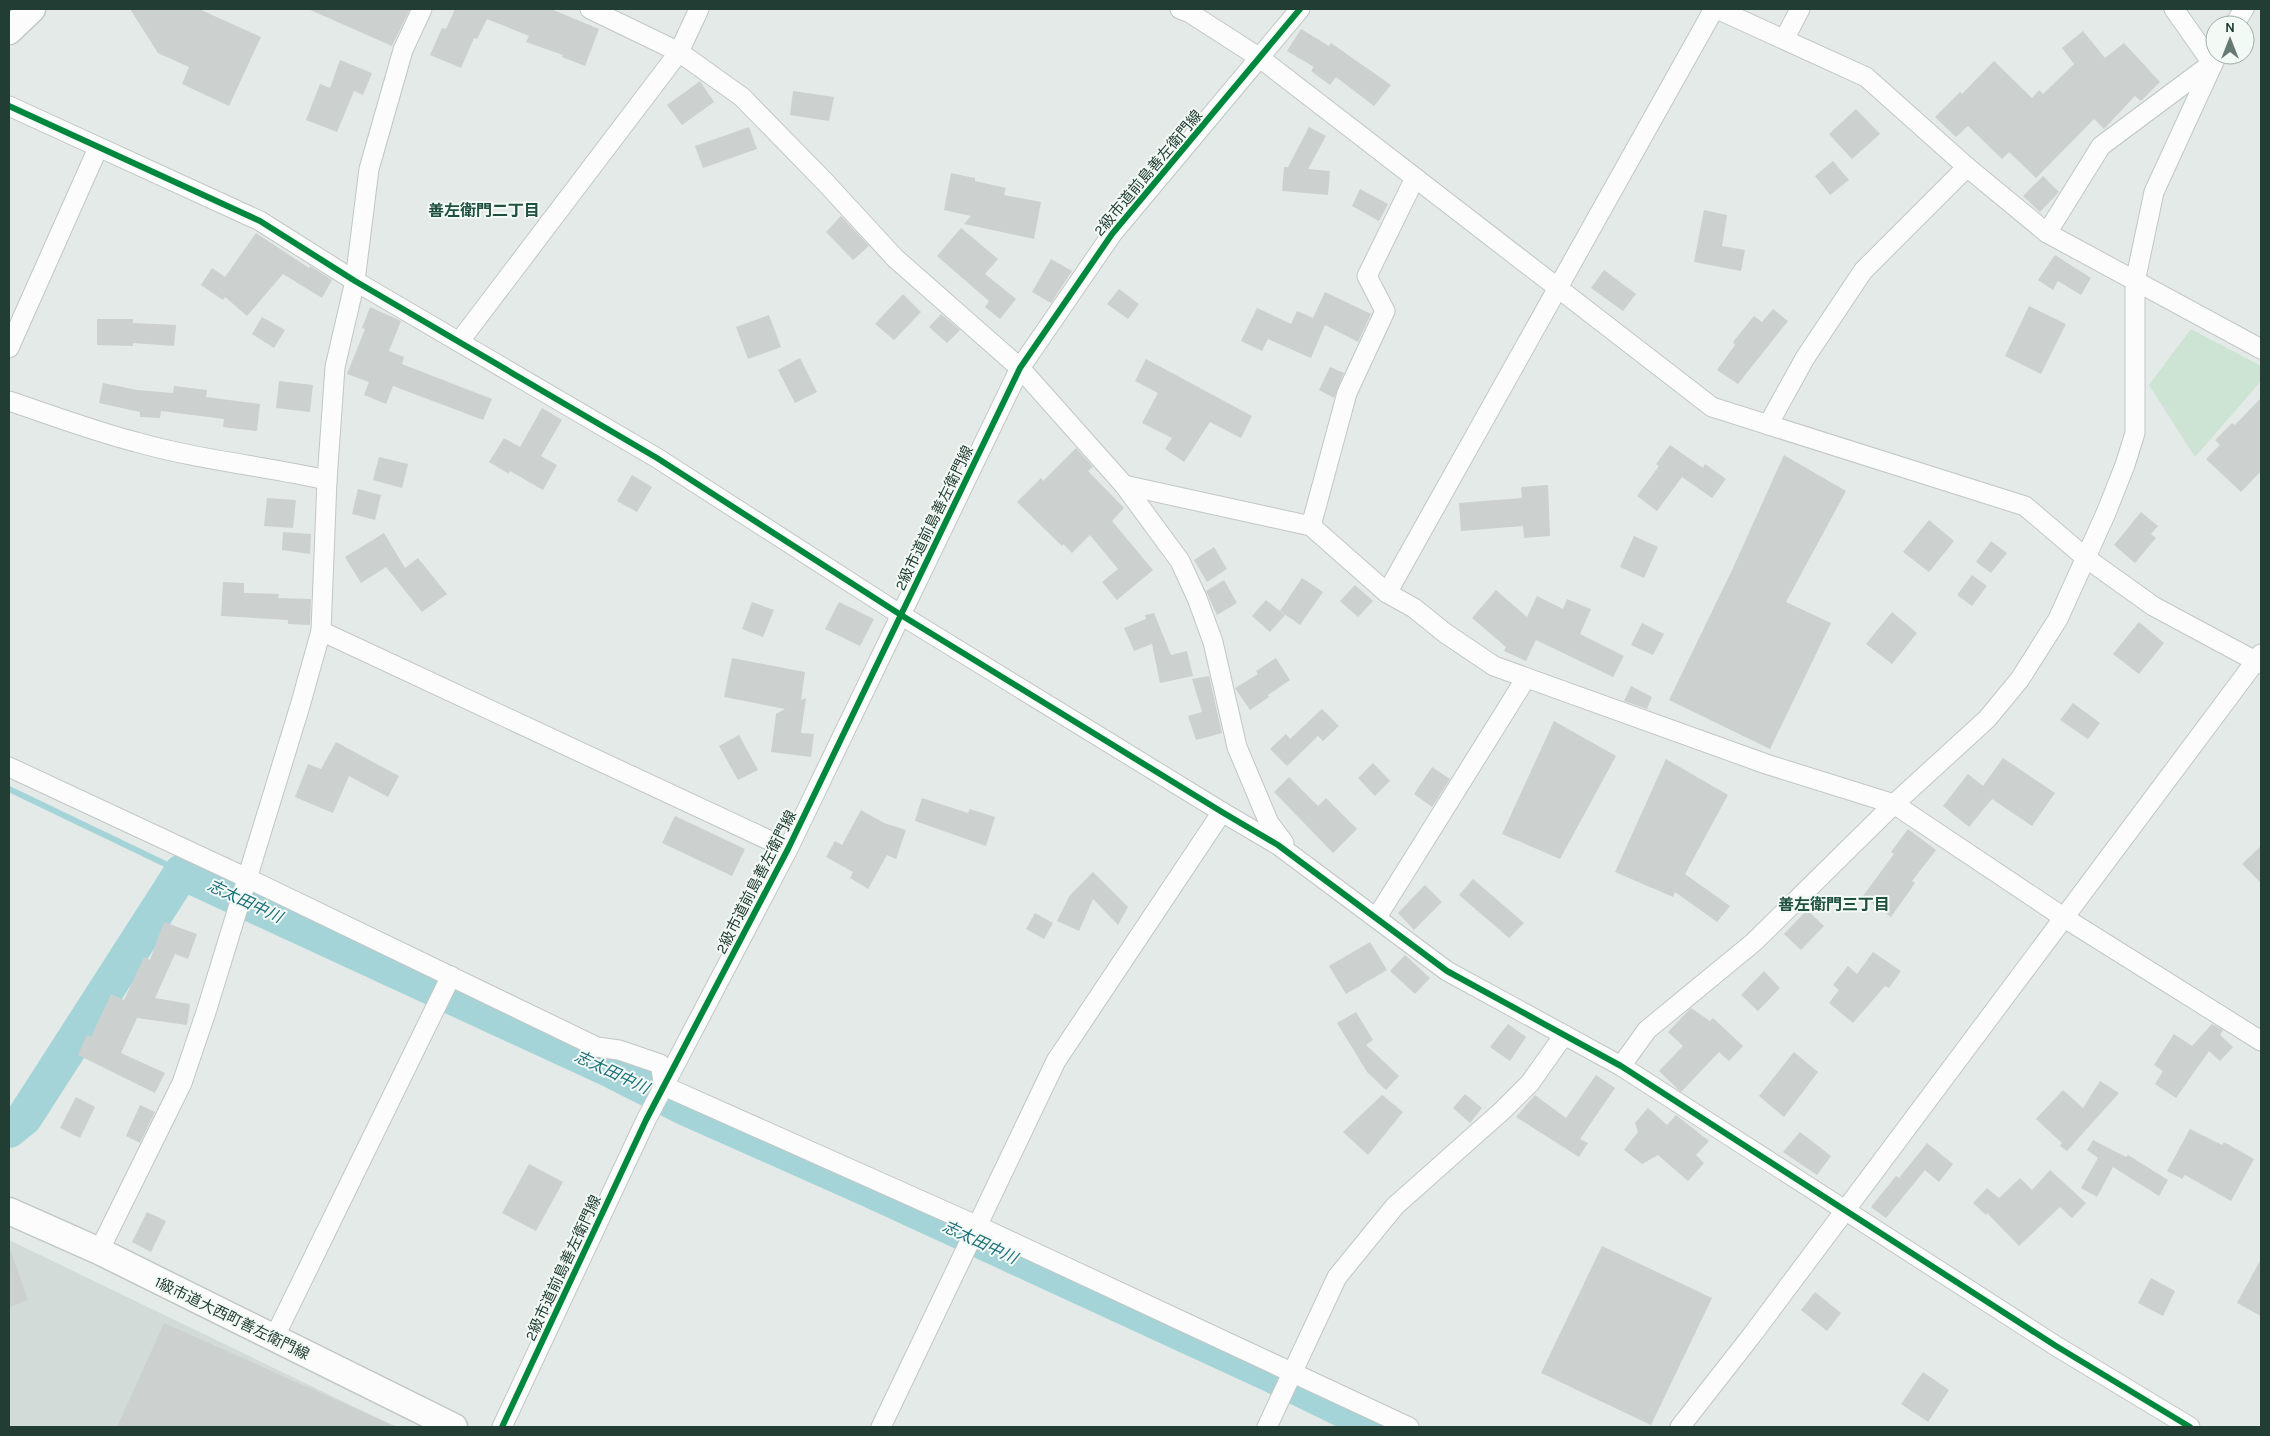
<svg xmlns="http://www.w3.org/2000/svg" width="2270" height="1436" font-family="Karla,'Noto Sans JP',sans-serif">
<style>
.built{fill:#d2dbd7}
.green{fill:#cde3d3}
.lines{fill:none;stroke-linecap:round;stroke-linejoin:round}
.stream{stroke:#a5d4d8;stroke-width:6}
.river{stroke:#a5d4d8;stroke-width:36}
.building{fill:#ccd1cf}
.street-casing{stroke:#c1c7c4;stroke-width:21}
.secondary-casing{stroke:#c0c8c4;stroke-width:29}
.street{stroke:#fbfcfb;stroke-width:19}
.secondary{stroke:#fbfcfb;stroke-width:26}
.cycleway-casing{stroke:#f3f9f5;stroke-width:9}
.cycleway{stroke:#00873e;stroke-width:6}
.labels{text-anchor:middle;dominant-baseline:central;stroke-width:4;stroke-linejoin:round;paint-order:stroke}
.street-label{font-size:15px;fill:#223e34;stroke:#f3f9f5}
.neighbourhood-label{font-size:16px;font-weight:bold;fill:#1e5040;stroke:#f3f9f5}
.water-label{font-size:16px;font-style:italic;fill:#1c707a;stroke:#f3f9f5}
</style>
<rect width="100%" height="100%" fill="#e4eae7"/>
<polygon class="built" points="9,1240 396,1427 9,1427"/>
<polygon class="green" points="2191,329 2261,366 2261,381 2195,457 2149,385"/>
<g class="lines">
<polyline class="stream" points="9,789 182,872"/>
<polyline class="river" points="9,1130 24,1118 182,872 609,1069 684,1107 873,1191 1270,1374 1379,1427"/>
</g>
<g class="building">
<polygon points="130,9 199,9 261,37 229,106 182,84 189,67 158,53"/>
<polygon points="308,9 410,9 392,46"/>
<polygon points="455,9 551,9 599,29 585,66 562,57 563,55 526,42 529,36 487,19 477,39 474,38 461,68 430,55 442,28 446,29"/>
<polygon points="1301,29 1329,46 1331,43 1391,85 1374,106 1336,77 1330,85 1311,71 1314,67 1287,51"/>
<polygon points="2083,31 2105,58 2124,43 2160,82 2141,101 2135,96 2104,129 2094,119 2036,178 2009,152 2002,159 1968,126 1956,137 1935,117 1960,92 1962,94 1994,61 2032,98 2039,90 2043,94 2074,64 2062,48"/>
<polygon points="340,60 372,73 363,95 354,91 337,132 306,120 320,84 330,88"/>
<polygon points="700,81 714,102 682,125 667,105"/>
<polygon points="793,91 834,97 829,121 790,115"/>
<polygon points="1856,109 1880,134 1852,159 1829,134"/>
<polygon points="749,127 757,149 703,168 695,146"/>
<polygon points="1309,127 1326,136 1308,169 1330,171 1328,195 1282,191 1284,167 1288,167"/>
<polygon points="1833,161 1849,180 1830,195 1815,176"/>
<polygon points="951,173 975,178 975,181 1006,188 1004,195 1041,202 1034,239 964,224 971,216 944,210"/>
<polygon points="2043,176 2059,192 2040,212 2023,196"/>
<polygon points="1360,189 1388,204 1379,221 1352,206"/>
<polygon points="1704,210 1727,215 1722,246 1745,250 1741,271 1694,262"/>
<polygon points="841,216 869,246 853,260 826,232"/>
<polygon points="961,228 998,259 985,274 1016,299 1000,319 985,307 989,301 937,256"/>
<polygon points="256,233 309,268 310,266 332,280 322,298 283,274 247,316 225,297 223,300 201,285 212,268 225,277"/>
<polygon points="2055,255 2091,278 2081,295 2058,281 2053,290 2038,280"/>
<polygon points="1051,259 1072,271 1051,303 1032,292"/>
<polygon points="1604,270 1636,294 1623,311 1591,288"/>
<polygon points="1119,289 1139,304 1128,319 1107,304"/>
<polygon points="1325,292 1371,314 1358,342 1325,325 1311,358 1268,339 1262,351 1241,341 1257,308 1291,324 1297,311 1313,318"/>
<polygon points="903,294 921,312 894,340 875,324"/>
<polygon points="2029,306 2066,324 2041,374 2005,356"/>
<polygon points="370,307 401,321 389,351 404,357 402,364 492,399 483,420 393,386 386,404 364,395 369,382 347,374 365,329 362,328"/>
<polygon points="1773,309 1788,321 1738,384 1717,370 1735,345 1733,342 1754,316 1762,322"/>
<polygon points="941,314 960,330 947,343 929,327"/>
<polygon points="769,315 781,347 748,359 736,327"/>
<polygon points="262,317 285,330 274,348 252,334"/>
<polygon points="97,319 133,319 133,323 176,325 174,346 133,343 133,346 97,345"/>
<polygon points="800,358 817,392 795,403 778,370"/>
<polygon points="1146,359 1252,416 1241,438 1210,422 1184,462 1165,449 1172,438 1142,423 1158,393 1135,381"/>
<polygon points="1330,367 1344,373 1334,398 1319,390"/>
<polygon points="279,381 313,385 310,412 276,408"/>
<polygon points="103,383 137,390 173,393 174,386 207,390 206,397 260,404 257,431 223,427 224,419 161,411 160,418 140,417 140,412 99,403"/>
<polygon points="2261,398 2261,471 2241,492 2206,459 2220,445 2215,440 2232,423 2235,425"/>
<polygon points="542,408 562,420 541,456 557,465 543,490 510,471 509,474 489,462 504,438 520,447"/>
<polygon points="1670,445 1703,468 1705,464 1726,479 1712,498 1682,477 1657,511 1637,496 1659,466 1656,464"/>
<polygon points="1076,448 1093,467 1088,471 1124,508 1112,521 1153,570 1117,600 1102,582 1118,569 1090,535 1072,553 1063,544 1062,546 1017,502 1041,478 1043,481"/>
<polygon points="1784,455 1846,491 1786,602 1831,623 1770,749 1669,700 1733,568"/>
<polygon points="379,457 408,464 402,488 373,480"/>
<polygon points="632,475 652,487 637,512 617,501"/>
<polygon points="1548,485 1550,536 1524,538 1523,526 1461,531 1459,503 1522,498 1521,487"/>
<polygon points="358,489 381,495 375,520 352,514"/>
<polygon points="267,498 296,500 293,528 264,526"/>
<polygon points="2141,512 2158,526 2151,534 2156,538 2135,563 2114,545"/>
<polygon points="1929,520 1954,541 1929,572 1903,552"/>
<polygon points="283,532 311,534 310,554 282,550"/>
<polygon points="384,533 405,568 418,558 447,594 422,612 386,567 361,583 345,557"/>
<polygon points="1634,536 1658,547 1644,578 1620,567"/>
<polygon points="1991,541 2007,553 1991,573 1976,562"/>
<polygon points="1214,547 1227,569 1207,582 1194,560"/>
<polygon points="1972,575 1987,586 1972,606 1957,595"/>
<polygon points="1302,578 1323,592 1300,625 1280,611"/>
<polygon points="1224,580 1237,603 1217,615 1206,591"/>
<polygon points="223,582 244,583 244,593 279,594 278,598 311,599 310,625 288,624 288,620 221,616"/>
<polygon points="1355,585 1373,601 1358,617 1340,601"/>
<polygon points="1496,590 1527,617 1537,596 1563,609 1567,599 1591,609 1580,634 1624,656 1613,677 1536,640 1526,661 1504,651 1506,647 1472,618"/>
<polygon points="1266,600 1285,615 1270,632 1252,616"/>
<polygon points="752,602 774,610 763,637 742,629"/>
<polygon points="839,602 874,619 860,646 825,629"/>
<polygon points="1892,612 1917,633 1892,664 1866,644"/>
<polygon points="1154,613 1171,655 1187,651 1193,676 1160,683 1152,644 1134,651 1124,628 1146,619 1145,615"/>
<polygon points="2139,622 2164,643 2139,674 2113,654"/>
<polygon points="1642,623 1664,634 1653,655 1631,645"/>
<polygon points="732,658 805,672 801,700 806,698 801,733 814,734 811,757 771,752 776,714 785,709 724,697"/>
<polygon points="1276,658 1290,680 1268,695 1269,697 1250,710 1235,688 1258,674 1256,671"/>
<polygon points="1209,676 1222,733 1196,740 1188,716 1202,712 1192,679"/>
<polygon points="1631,686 1652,697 1647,709 1624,701"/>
<polygon points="2073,703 2100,723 2088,739 2060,720"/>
<polygon points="1322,709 1339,726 1323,741 1318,736 1287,766 1270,749 1286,734 1290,739"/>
<polygon points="1554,721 1616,756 1560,859 1502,834"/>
<polygon points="739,735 758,770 738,780 719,746"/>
<polygon points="336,742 399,776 388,797 349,776 333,813 295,797 308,764 321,769"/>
<polygon points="2003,758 2055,793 2032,826 1992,799 1969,827 1943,806 1968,774 1983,786"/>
<polygon points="1666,759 1728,795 1685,874 1730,906 1717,922 1675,892 1673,897 1615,872"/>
<polygon points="1373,763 1390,781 1375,796 1358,778"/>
<polygon points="1432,767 1450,779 1432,807 1414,794"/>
<polygon points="1289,777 1318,806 1326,798 1357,829 1333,853 1274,792"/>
<polygon points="922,798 968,813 970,809 995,817 986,846 915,821"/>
<polygon points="861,810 884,823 906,830 896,859 887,855 868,889 850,878 853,872 826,857 835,841 842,845"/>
<polygon points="675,816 745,849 732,876 662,843"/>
<polygon points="1908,829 1936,850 1912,881 1915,883 1891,917 1863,896 1894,854 1891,852"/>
<polygon points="2261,846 2261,883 2242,864"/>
<polygon points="1093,872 1128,907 1118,925 1093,899 1079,931 1057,921 1070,895"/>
<polygon points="1473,879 1524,923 1509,938 1459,895"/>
<polygon points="1425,885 1442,902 1414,930 1398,913"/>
<polygon points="1807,910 1824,926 1801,950 1784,934"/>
<polygon points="1035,913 1053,923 1044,939 1026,929"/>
<polygon points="164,922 197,934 188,959 175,954 155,998 190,1004 187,1025 137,1018 121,1053 165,1073 155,1093 78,1055 87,1035 91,1037 111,994 124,1000 144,957 150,960"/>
<polygon points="1370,942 1387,970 1346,994 1329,966"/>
<polygon points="1873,952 1901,971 1889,988 1885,986 1853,1023 1829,1003 1839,990 1833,985 1848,966 1857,974"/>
<polygon points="1405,955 1430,978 1415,994 1390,971"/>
<polygon points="1764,971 1780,988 1758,1011 1741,995"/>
<polygon points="1691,1008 1710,1021 1713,1018 1743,1046 1729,1061 1719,1052 1681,1092 1659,1071 1683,1046 1668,1032"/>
<polygon points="1356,1012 1373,1040 1366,1045 1399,1076 1386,1090 1367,1072 1337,1023"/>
<polygon points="1508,1024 1526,1037 1510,1061 1490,1047"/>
<polygon points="2212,1024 2223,1030 2220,1035 2233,1047 2220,1061 2209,1051 2176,1098 2155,1084 2163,1071 2154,1065 2174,1034 2192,1046"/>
<polygon points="1794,1052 1818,1072 1784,1117 1759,1096"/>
<polygon points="1596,1075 1615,1088 1580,1139 1588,1143 1579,1157 1516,1117 1535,1095 1566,1118"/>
<polygon points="2100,1081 2119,1093 2067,1151 2060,1146 2062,1143 2036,1119 2063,1090 2083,1108"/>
<polygon points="1465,1094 1482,1108 1470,1123 1453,1108"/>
<polygon points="1382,1095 1403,1112 1368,1155 1343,1132"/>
<polygon points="76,1097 95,1107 80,1138 60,1128"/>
<polygon points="140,1105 155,1112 140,1143 126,1136"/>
<polygon points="1648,1108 1667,1125 1676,1115 1709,1141 1696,1155 1704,1163 1688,1181 1658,1155 1642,1164 1624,1150 1638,1132 1635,1123"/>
<polygon points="2190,1129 2222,1145 2224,1142 2254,1159 2231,1201 2185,1175 2182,1179 2167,1171"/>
<polygon points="1800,1132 1831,1156 1817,1175 1783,1152"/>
<polygon points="2093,1140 2126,1157 2128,1155 2168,1180 2159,1196 2113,1167 2097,1197 2081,1188 2098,1158 2087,1150"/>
<polygon points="1927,1143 1953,1164 1939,1182 1925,1170 1886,1218 1871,1207 1896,1176 1899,1178"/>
<polygon points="529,1164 563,1182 536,1231 502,1213"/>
<polygon points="2050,1170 2086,1203 2072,1218 2060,1207 2019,1246 1987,1213 1986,1215 1973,1203 1987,1188 1999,1198 2020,1178 2032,1190"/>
<polygon points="147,1212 166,1221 151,1252 132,1242"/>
<polygon points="1602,1246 1712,1298 1651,1425 1541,1373"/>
<polygon points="9,1252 11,1252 28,1300 9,1307"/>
<polygon points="2261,1259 2261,1316 2237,1303"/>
<polygon points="2151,1278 2175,1291 2163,1316 2138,1303"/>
<polygon points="1815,1292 1841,1313 1827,1331 1801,1310"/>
<polygon points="164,1323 397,1427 117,1427"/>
<polygon points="1923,1372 1949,1390 1928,1422 1901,1404"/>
</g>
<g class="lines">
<g class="street-casing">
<g id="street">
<polyline points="590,9 679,52 742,97 825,182 895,258 1020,368 1124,485 1180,561 1197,598 1213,642 1237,747 1269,823 1284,843"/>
<polyline points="1180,9 1190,13 1260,58 1712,407 2025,506 2086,558 2153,606 2261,664"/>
<polyline points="1717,9 1866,77 1967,167 2047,233 2261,349"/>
<polyline points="2174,9 2212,63"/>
<polyline points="2234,25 2244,9"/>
<polyline points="1785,38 1800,9"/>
<polyline points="9,106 260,221 355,281 657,458 901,615 1222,812 1278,845 1447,971 1621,1066 2056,1346 2190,1427"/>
<polyline points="2047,233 2101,146 2211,64"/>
<polyline points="459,342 679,52 699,9"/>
<polyline points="9,348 98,148"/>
<path d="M9 401C51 415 93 431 136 442 199 460 264 466 327 480"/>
<polyline points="1768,425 1805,358 1863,271 1967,167"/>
<polyline points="1124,485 1311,526 1387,593 1414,608 1445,633 1494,666 1766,764 1894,804 2063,917 2261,1041"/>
<polyline points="1311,526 1347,393 1385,311 1367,276 1415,178"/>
<polyline points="1387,593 1714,9"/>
<polyline points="321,631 788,849"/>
<polyline points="9,767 247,878 597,1047 619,1050 660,1064 664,1086 978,1226 1409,1427"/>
<polyline points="1377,917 1526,678"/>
<polyline points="1621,1066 1647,1030 1754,942 1894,804 1987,719 2020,679 2058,619 2106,513 2125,465 2135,433 2135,282 2154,192 2217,55"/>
<polyline points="99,1251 182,1083 207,1009 300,706 321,631 327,480 335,367 355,281 369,169 403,50 422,9"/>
<polyline points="274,1338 451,976"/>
<polyline points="502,1427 646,1120 788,849 1020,368 1112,234 1300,9"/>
<polyline points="881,1427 1056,1061 1222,812"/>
<polyline points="1267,1427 1337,1277 1395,1206 1503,1110 1530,1083 1564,1035"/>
<polyline points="1680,1427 1752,1335 2261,654"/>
</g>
</g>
<g class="secondary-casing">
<g id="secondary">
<polyline points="9,31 32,9"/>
<polyline points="9,1211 99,1251 454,1427"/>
</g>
</g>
<use href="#street" class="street"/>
<use href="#secondary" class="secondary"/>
<g class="cycleway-casing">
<g id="cycleway">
<polyline points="9,106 260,221 355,281 657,458 901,615 1222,812 1278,845 1447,971 1621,1066 2056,1346 2190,1427"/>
<polyline points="502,1427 646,1120 788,849 1020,368 1112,234 1300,9"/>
</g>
</g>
<use href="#cycleway" class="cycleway"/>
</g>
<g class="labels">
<g class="street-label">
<text transform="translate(1148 173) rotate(-50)">2級市道前島善左衛門線</text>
<text transform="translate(934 518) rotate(-64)">2級市道前島善左衛門線</text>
<text transform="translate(756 882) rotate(-63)">2級市道前島善左衛門線</text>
<text transform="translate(563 1268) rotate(-65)">2級市道前島善左衛門線</text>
<text transform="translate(232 1318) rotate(26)">1級市道大西町善左衛門線</text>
</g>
<g class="neighbourhood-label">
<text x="484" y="210">善左衛門二丁目</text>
<text x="1834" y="904">善左衛門三丁目</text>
</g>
<g class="water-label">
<text transform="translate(245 901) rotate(25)">志太田中川</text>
<text transform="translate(612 1072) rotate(25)">志太田中川</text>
<text transform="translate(980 1242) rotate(25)">志太田中川</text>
</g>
</g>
<rect width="2270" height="1436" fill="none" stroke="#223e34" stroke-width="20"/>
<g transform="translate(2230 40)"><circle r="24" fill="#f3f9f5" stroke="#9faea8"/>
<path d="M0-4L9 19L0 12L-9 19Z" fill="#667a73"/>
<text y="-8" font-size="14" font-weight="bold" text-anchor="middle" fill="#223e34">N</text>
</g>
</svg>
